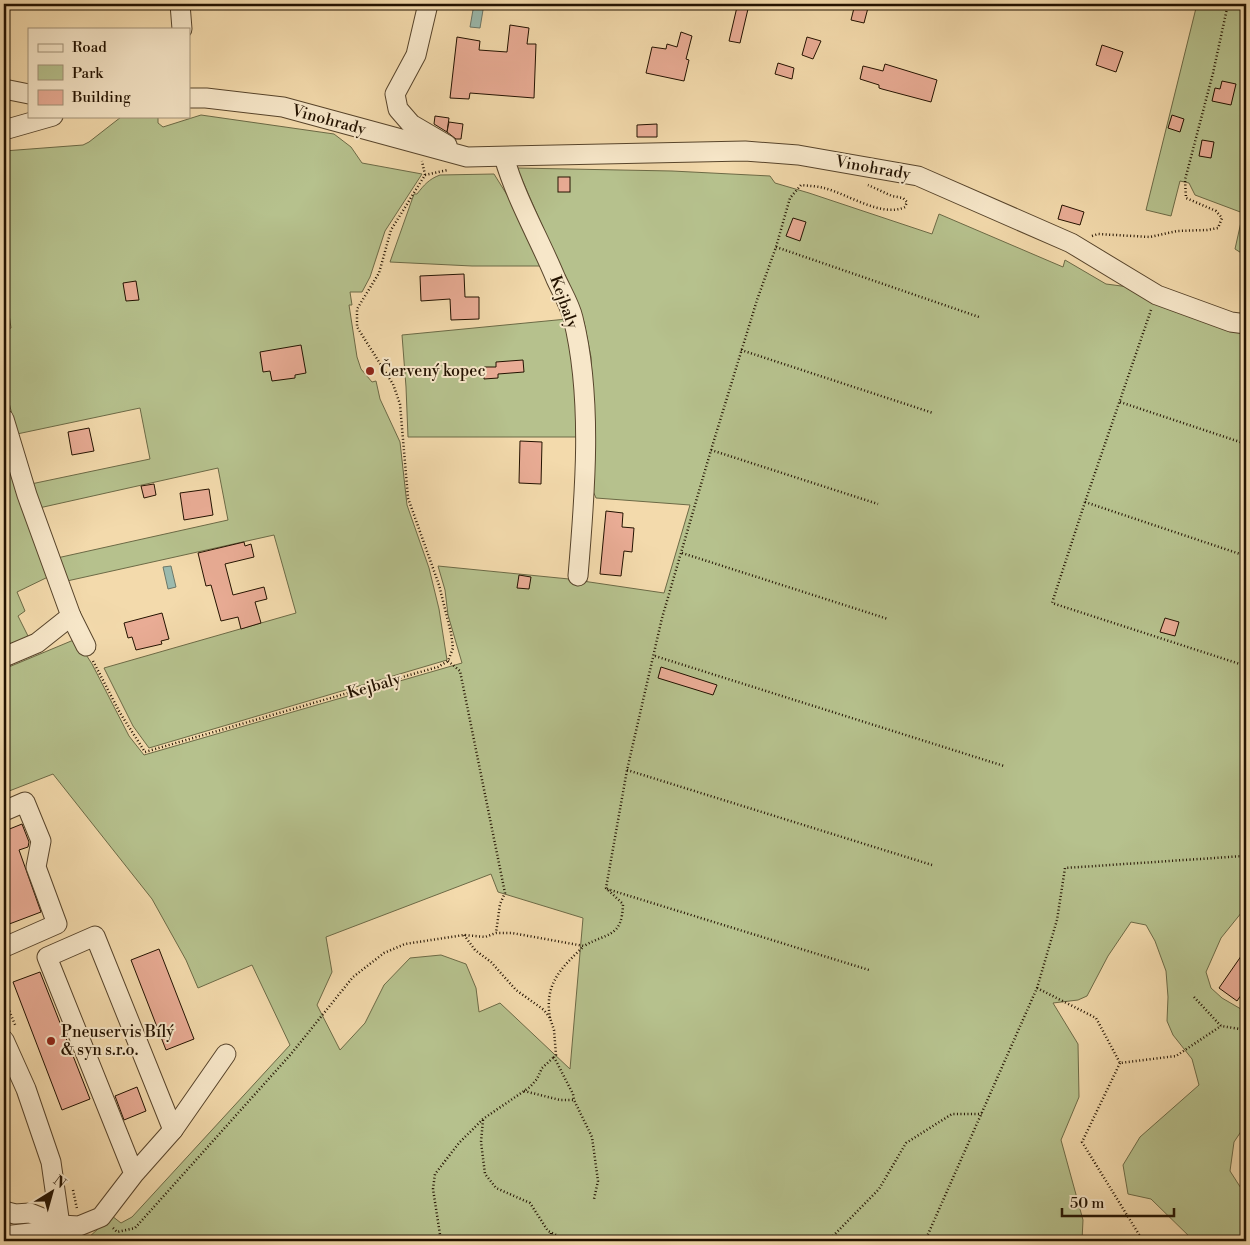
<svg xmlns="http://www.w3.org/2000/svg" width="1250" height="1245" font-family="'Libre Bodoni',serif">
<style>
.green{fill:#b6c18d;stroke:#6c6a46;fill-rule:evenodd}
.water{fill:#9bbaae;stroke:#6b7768}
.building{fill:#e9ac95;stroke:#231200}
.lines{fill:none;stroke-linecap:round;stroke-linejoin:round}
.minor-casing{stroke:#57442b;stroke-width:21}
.path{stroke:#231200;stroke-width:2.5;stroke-dasharray:1 2.5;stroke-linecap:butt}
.minor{stroke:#f7e7c9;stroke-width:19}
.poi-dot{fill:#8f2418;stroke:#f7e7c9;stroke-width:2}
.labels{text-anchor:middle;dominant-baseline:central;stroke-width:4;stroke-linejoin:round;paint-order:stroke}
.street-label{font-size:16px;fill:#231200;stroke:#f7e7c9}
.poi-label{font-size:16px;fill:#231200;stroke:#f7e7c9;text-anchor:start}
</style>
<rect width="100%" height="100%" fill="#f3daac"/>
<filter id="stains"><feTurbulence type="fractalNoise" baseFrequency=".004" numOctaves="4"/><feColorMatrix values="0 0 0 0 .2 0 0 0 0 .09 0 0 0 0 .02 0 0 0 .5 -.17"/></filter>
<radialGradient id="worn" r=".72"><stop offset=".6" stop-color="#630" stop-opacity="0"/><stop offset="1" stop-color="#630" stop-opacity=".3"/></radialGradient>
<g class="green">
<polygon points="1197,4 1246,4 1246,256 1235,249 1243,213 1195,195 1189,183 1180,181 1171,216 1146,210"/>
<polygon points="201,115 334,134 351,147 362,163 422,174 385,231 370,277 362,292 350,292 352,305 349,305 357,357 361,369 372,382 376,381 380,399 400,442 407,505 429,568 439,609 447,660 149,748 133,726 104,668 296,613 274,535 67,581 57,558 228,520 218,468 39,508 31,484 150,459 140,408 17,434 4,383 4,330 11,328 7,300 4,300 4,151 83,145 89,142 121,117 158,116 158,123 163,127"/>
<path d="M517 168 672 171 770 176 775 183 809 193 932 234 939 214 1063 267 1065 260 1106 284 1129 287 1188 316 1225 329 1246 333V907L1221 938 1206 972 1211 988 1222 998 1246 1012V1124L1234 1142 1230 1171 1246 1196V1241H1194L1151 1199 1128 1194 1123 1165 1140 1137 1199 1085 1192 1059 1173 1035 1167 1021 1168 997 1166 971 1155 941 1146 925 1131 922 1108 956 1087 996 1078 1000 1053 1003 1078 1044 1079 1097 1061 1140 1083 1220 1082 1241H87V1239L112 1216 121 1223 132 1217 290 1045 252 965 198 988 186 960 152 899 53 774 4 793V669L76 639 92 664 129 736 144 755 462 663 448 615 445 590 438 566 569 579 664 593 690 505 596 498 593 491 592 379 591 357 584 322ZM491 874 498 892 583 918 570 1069 500 1003 479 1012 476 988 466 964 441 955 410 958 384 985 365 1023 340 1050 317 1005 332 972 326 937Z"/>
<path d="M494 174 509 198 545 266H472L390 262 414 194H417C424 185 429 179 440 175Z"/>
<polygon points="567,319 578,404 578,437 408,437 406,387 402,335"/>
<polygon points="4,441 50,576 17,592 25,611 18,616 30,640 4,653"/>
</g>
<g class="water">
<polygon points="474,4 484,4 480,28 470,27"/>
<polygon points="171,566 176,587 168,589 163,567"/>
</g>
<g class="building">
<polygon points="855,4 869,4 864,23 851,20"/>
<polygon points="737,7 748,9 740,43 729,41"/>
<polygon points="510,25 529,28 527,44 536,44 534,98 470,93 469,99 450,98 457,37 480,41 479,50 507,52"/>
<polygon points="681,32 692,36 686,59 689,60 684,81 646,73 652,47 666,49 667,44 677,47"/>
<polygon points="807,37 821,41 813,59 802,55"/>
<polygon points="1102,45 1123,52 1116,72 1096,65"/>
<polygon points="778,63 794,68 792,79 775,74"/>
<polygon points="885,64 937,80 931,102 882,89 879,88 879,85 860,79 863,66 883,71"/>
<polygon points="1222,81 1236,84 1231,105 1212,101 1215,88 1220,89"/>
<polygon points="1172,115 1184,119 1180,132 1168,128"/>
<polygon points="435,116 449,118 447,132 434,124"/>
<polygon points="449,122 463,124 461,139 456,139 447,132"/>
<polygon points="657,124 657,137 637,137 637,125"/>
<polygon points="1202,140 1214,142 1211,158 1199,156"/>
<rect x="558" y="177" width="12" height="15"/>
<polygon points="1062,205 1084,212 1080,225 1058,219"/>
<polygon points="793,218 806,222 800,241 786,236"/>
<polygon points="464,274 465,297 479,297 479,319 451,320 450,299 421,301 420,276"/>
<polygon points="136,281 139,300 126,301 123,283"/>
<polygon points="301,345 306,373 295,375 295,378 272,381 270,371 263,372 260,352"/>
<polygon points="523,360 524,372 498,374 498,378 484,379 484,367 496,367 496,362"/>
<polygon points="89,428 94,451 72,455 68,432"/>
<polygon points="520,441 542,442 541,484 519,483"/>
<polygon points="154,484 156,495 144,498 141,486"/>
<polygon points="209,489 213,515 184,520 180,493"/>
<polygon points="606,511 623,513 622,527 634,528 632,552 624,551 621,576 600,574"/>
<polygon points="244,542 245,546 251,544 254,557 225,564 233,595 264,587 267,599 255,602 261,623 241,629 238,617 221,621 211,585 206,586 198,553"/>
<polygon points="519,575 531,577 529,589 517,588"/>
<polygon points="162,613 169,639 161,641 162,644 136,650 132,637 128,638 124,623"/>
<polygon points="1165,618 1179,622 1175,636 1160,632"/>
<polygon points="661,667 717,685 713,695 658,678"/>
<polygon points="22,824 29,842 28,847 19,850 41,912 4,926 4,838 9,836 7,830"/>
<polygon points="159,949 194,1039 166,1050 131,960"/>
<polygon points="1246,949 1246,988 1237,1001 1219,988"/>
<polygon points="40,972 90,1099 62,1110 13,982"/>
<polygon points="137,1087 146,1111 124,1120 115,1096"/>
</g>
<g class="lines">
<g class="minor-casing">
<g id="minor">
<polyline points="180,4 182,29"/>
<polyline points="428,4 416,55 395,94 398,109 411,124 447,145"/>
<polyline points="4,89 29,94"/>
<polyline points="189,98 206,98 283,107 467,157 745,151 798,155 918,176 1071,243 1157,295 1231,322 1246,324"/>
<polyline points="4,130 53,116"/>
<path d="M504 157C516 199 539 238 556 279 562 292 570 305 573 318 593 398 585 494 578 576"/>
<polyline points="4,419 27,495 71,616 37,643 4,657"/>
<polyline points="71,616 86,646"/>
<polyline points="4,811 25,802 41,841 36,867 57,924 7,946"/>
<polyline points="4,1040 26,1089 51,1162 60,1225 58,1241"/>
<polyline points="173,1130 226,1054"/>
<polyline points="4,1211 15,1214 30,1213 60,1225"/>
<polyline points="4,1236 39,1232 60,1225 79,1226 101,1217 134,1174 47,957 95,936 173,1130 134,1174"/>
</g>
</g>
<g class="path">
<polyline points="425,175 448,170"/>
<polyline points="1092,236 1098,234 1150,237 1177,231 1207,230 1218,228 1222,218 1216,211 1186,198 1185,180 1213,73 1228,4"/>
<polyline points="776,247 979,317"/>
<polyline points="1151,310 1085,502 1052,603 1246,666"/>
<polyline points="741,350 933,413"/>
<polyline points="1120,402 1246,444"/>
<polyline points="711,450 878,504"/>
<polyline points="1085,502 1246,556"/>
<polyline points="682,553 888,619"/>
<polyline points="655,656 1004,766"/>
<polyline points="93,661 120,713 145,752 413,674 438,667 448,661 453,648 451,633 439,585 408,498 400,404 393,384 357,327 357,309 379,273 391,230 425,175 422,161"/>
<polyline points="448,661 460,671 505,893 500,904 496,933"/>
<polyline points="627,770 932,865"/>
<polyline points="607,889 869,970"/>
<polyline points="464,935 475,950 491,962 516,990 544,1010 550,1018 554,1030 556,1055 554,1057 573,1094 574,1100 592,1137 598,1181 594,1199"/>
<polyline points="1037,988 1096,1018 1120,1063 1176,1056 1221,1026"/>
<polyline points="1194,997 1221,1026 1246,1030"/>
<polyline points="4,998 16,1027"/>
<path d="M550 1018C544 984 561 968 584 946"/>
<polyline points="1120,1063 1082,1142 1143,1241"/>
<polyline points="524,1091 560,1100 574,1100"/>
<polyline points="483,1120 481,1142 485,1174 496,1188 530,1203 548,1231 568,1241 607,1238"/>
<polyline points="73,1190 77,1209"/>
<path d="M113 1228 117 1232 135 1228 291 1054 353 977 384 953 405 944 464 935 485 937 496 933H512L584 946C608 932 622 938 623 904L606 888 627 770 662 618 711 450 757 300 776 247 790 198 801 185C809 186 817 186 824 188 848 194 882 218 905 207L907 202 903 198 892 196 868 185"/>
<polyline points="441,1241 433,1189 435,1174 459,1143 483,1119 530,1087 537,1079 542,1068 554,1057"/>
<polyline points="551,1241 551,1233"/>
<polyline points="828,1241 879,1189 906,1143 952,1114 982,1114"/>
<polyline points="925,1241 1037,988 1057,920 1065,868 1244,856 1246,858"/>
</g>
<use href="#minor" class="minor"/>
</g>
<g class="poi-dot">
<circle cx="370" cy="371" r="5"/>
<circle cx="51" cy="1041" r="5"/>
</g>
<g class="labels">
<g class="street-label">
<text transform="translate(329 120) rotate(15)">Vinohrady</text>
<text transform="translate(873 168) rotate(10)">Vinohrady</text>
<text transform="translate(564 302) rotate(70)">Kejbaly</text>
<text transform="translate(374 686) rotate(-16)">Kejbaly</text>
</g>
<g class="poi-label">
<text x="380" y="371">Červený kopec</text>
<text x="61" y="1032">Pneuservis Bílý<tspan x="61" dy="18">&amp; syn s.r.o.</tspan></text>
</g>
</g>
<rect width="1250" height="1245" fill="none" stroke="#f3daac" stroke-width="20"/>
<rect x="5" y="5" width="1240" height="1235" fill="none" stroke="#231200" stroke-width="2.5"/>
<rect x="10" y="10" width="1230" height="1225" fill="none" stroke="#231200"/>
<rect x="28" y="28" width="162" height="90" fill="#f7e7c9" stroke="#a29279"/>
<rect x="38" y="44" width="25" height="8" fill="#f7e7c9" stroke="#a29279"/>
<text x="72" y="52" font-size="15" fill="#231200">Road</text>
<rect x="38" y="65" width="25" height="15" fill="#b6c18d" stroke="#a29279"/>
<text x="72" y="78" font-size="15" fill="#231200">Park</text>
<rect x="38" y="90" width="25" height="15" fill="#e9ac95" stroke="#a29279"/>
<text x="72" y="102" font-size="15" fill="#231200">Building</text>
<g transform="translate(52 1192) rotate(37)" stroke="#f7e7c9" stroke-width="4" paint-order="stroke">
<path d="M0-4L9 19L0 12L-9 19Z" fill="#231200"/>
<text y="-8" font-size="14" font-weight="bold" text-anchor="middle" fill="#231200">N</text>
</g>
<path d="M1062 1208v8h112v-8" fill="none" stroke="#231200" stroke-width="2.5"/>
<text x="1070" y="1208" font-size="15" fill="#231200" stroke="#f7e7c9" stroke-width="4" paint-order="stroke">50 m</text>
<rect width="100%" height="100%" filter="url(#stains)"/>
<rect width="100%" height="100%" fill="url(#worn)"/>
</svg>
